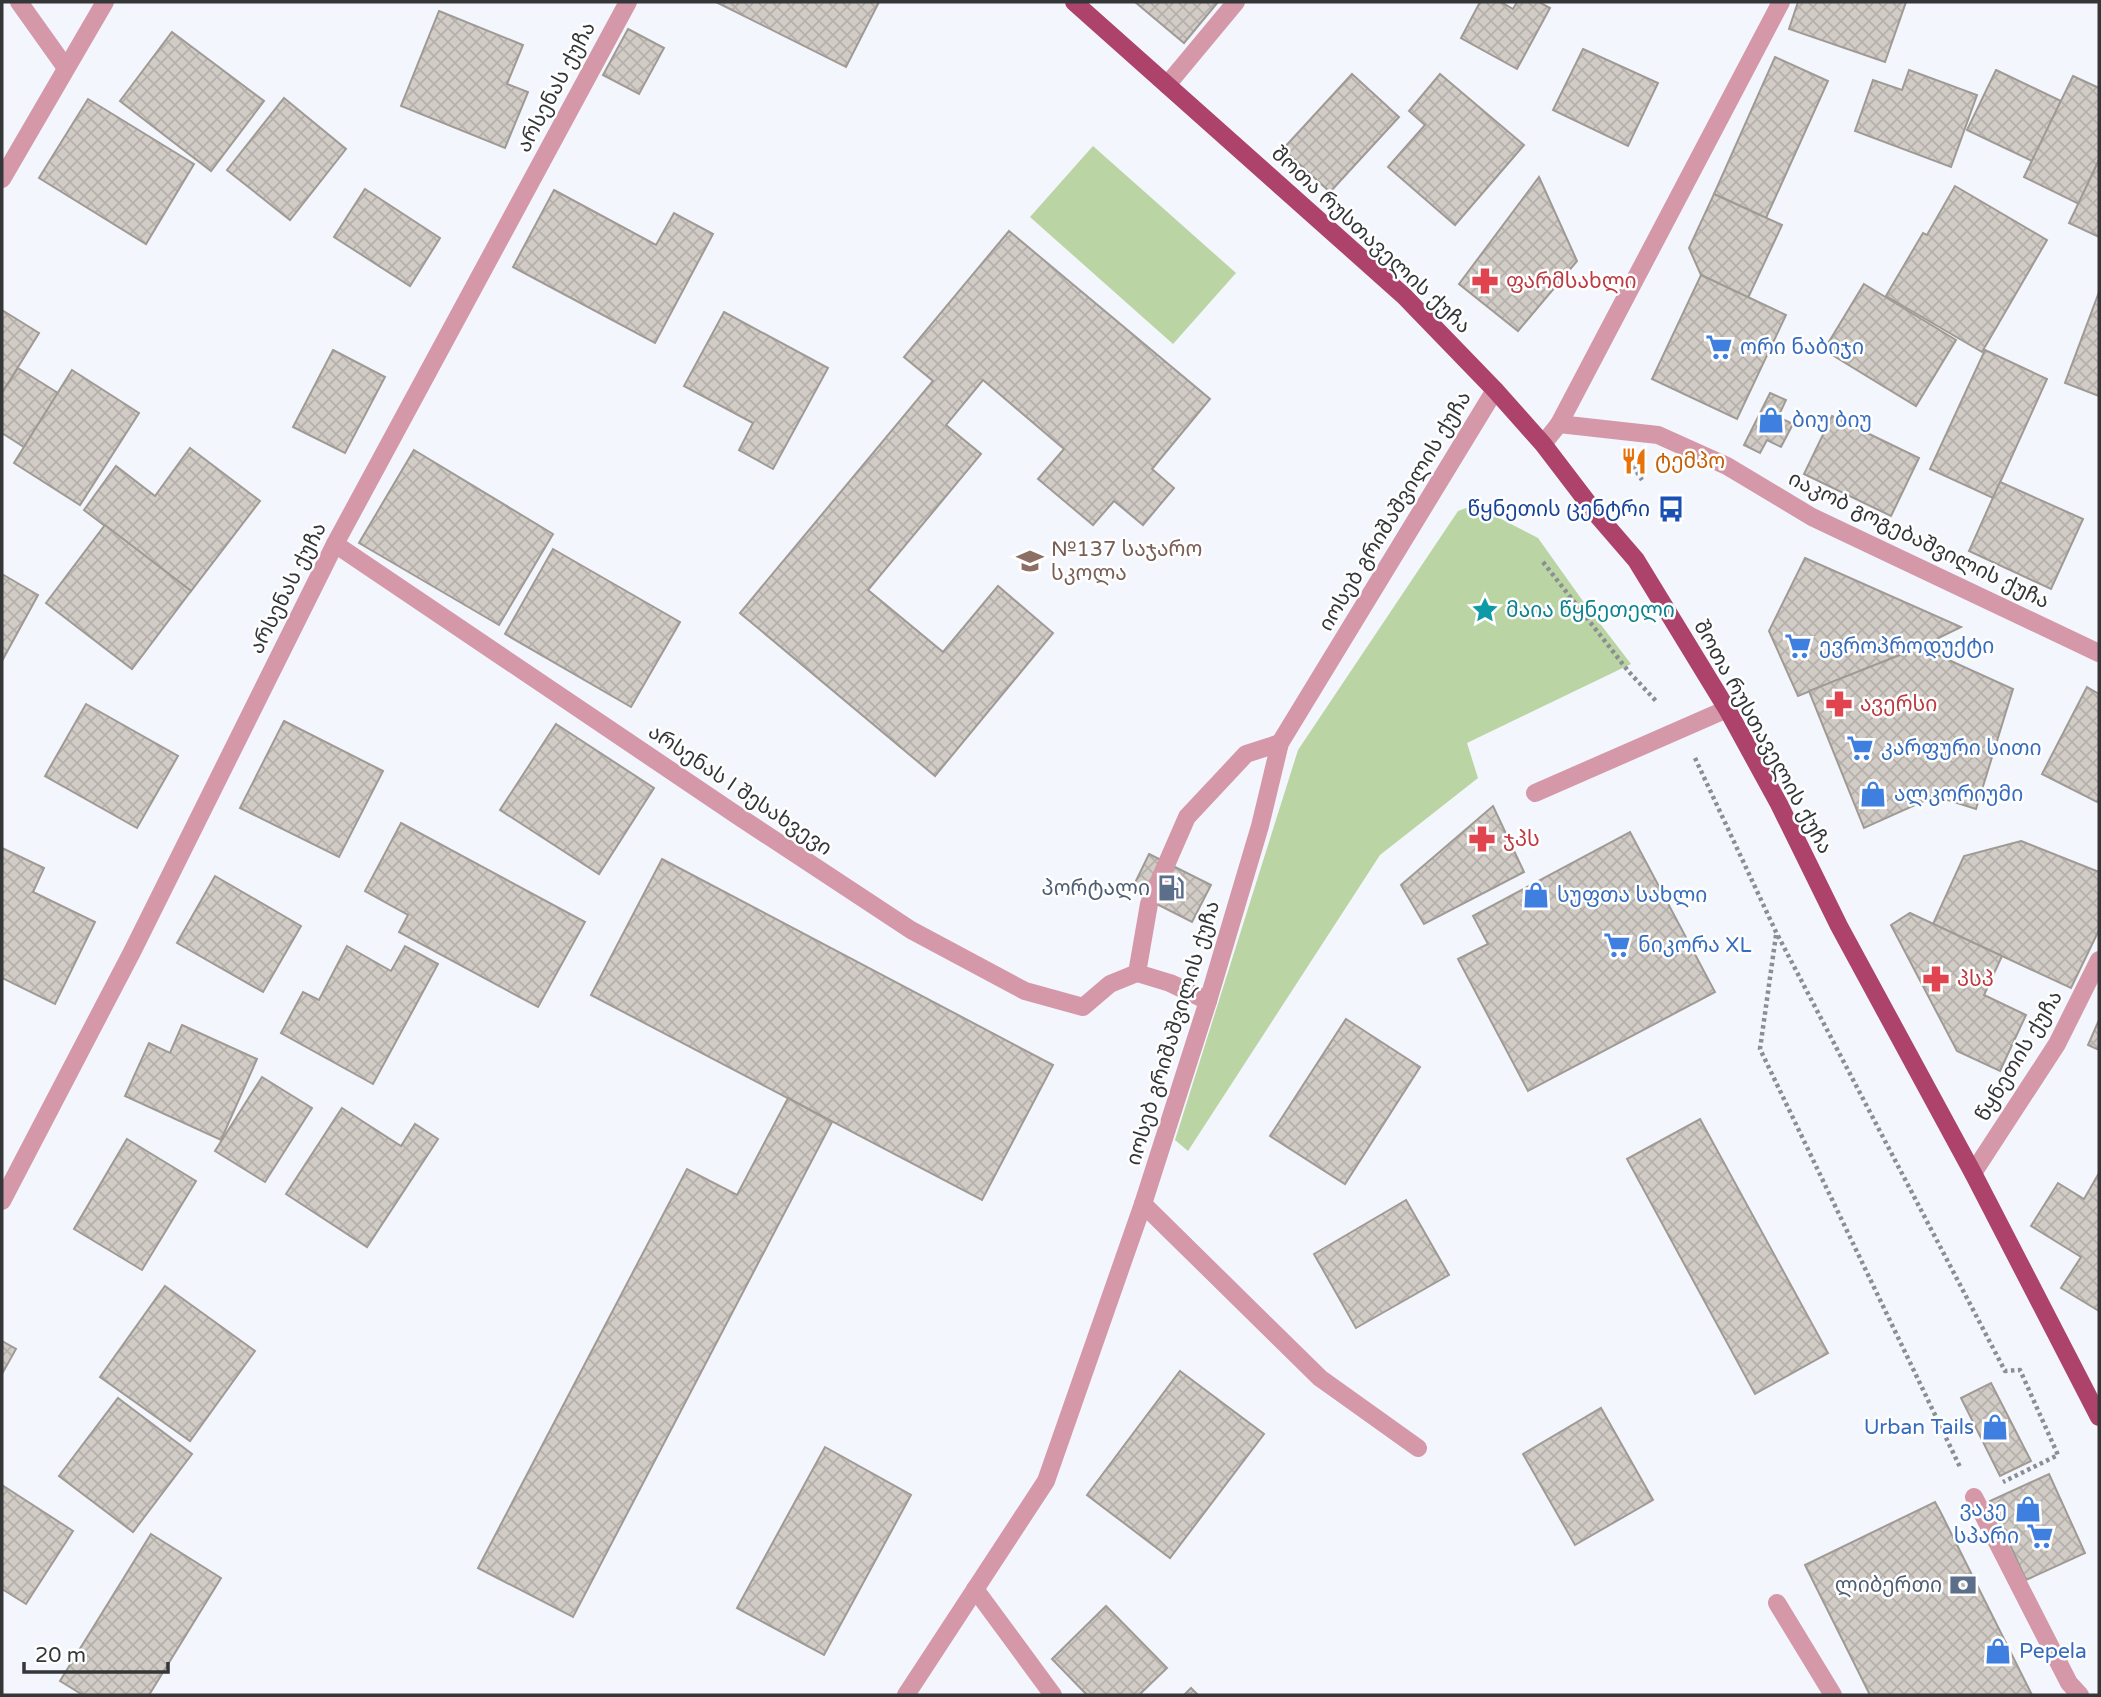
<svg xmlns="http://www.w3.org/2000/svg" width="2101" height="1697" font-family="'Varela Round','Noto Sans Georgian',sans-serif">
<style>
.park{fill:#bbd4a4}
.building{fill:url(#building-cross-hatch);stroke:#a09a95;stroke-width:2}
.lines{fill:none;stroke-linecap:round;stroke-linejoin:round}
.path{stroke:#8b8e92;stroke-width:4.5;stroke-dasharray:3.5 3.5;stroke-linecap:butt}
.minor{stroke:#d498a9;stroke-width:18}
.major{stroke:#ad436a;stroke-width:18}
.labels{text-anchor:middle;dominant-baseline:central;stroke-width:5;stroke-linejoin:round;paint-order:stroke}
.street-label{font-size:21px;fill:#343638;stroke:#fff}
.health-label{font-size:21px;fill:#be3a42;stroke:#fff;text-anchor:start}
.shop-label{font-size:21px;fill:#366cbe;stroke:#fff;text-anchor:start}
.food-label{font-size:21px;fill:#c56008;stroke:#fff;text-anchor:start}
.transit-label{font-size:21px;fill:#164399;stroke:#fff;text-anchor:end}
.education-label{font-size:21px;fill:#785e54;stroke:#fff;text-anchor:start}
.culture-label{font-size:21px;fill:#0d838f;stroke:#fff;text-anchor:start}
.service-label{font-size:21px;fill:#4e5e75;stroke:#fff;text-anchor:end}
</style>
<defs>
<pattern id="building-cross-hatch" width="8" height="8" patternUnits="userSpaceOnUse" patternTransform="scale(1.75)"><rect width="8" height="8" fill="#d2ccc7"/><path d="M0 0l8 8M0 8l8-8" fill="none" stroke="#b5b0ac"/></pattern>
</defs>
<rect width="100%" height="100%" fill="#f3f6fd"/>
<g class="park">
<polygon points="1093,146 1236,273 1173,344 1030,217"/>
<polygon points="1474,505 1538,538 1585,604 1631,664 1467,743 1478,778 1380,855 1188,1151 1175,1140 1298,750 1458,511"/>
</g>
<g class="building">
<polygon points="716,2 879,2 846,67"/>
<polygon points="1135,2 1218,2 1184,43"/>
<polygon points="1480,2 1501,2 1513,9 1517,2 1539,2 1550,8 1517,69 1461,38"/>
<polygon points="1798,2 1906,2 1885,62 1789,29"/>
<polygon points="439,11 523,45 507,84 528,92 505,148 401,106"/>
<polygon points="628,29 664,48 639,94 603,75"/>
<polygon points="172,32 264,101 211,171 120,101"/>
<polygon points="1583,49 1658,83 1628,146 1553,110"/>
<polygon points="1775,57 1828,81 1766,218 1714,194"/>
<polygon points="1909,70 1977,95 1951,167 1855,131 1873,80 1902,90"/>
<polygon points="1996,70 2061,101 2032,161 1967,130"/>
<polygon points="1352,74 1399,117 1330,192 1283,149"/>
<polygon points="1440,74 1524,145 1455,225 1388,167 1425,125 1409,111"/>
<polygon points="2073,76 2099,88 2099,160 2079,204 2024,177"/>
<polygon points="284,98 346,149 290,220 227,170"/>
<polygon points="88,99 194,164 146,244 39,178"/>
<polygon points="2099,160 2099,237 2069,223"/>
<polygon points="1539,177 1577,261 1518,331 1459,284"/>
<polygon points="1955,186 2047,240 1982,352 1886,296 1923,233 1927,235"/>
<polygon points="365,189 440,238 410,286 334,237"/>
<polygon points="554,190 656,245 674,213 713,234 655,343 513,267"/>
<polygon points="1714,194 1782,225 1748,298 1701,275 1689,248"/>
<polygon points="1009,231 1210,399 1152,469 1174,488 1143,525 1114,501 1093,525 1038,479 1064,449 983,380 946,425 981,454 868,590 943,652 998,586 1053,633 935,776 740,613 933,381 904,357"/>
<polygon points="1701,275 1786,315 1737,419 1652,379"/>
<polygon points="1864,284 1956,340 1916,406 1824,350"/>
<polygon points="2099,292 2099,396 2065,383"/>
<polygon points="2,310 39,333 2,393"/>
<polygon points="724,312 828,368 773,469 739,450 753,423 684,386"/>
<polygon points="333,350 385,377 345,453 293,427"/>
<polygon points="1985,350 2047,379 1993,498 1930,469"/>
<polygon points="18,368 58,393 24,447 2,433 2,393"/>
<polygon points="72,370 139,413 80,505 14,463"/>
<polygon points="1770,393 1786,400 1778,417 1793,424 1781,447 1767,440 1760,453 1744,445"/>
<polygon points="1832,416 1919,458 1891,516 1804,474"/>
<polygon points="190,448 260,501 191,591 84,510 116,466 155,496"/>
<polygon points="414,450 553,534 499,625 359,543"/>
<polygon points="2000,482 2083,519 2051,589 1969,551"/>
<polygon points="105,525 191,591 132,669 46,603"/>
<polygon points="553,549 680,622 631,707 505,634"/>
<polygon points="1805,558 1961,627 1920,647 1798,696 1769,631"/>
<polygon points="2,574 38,595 2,661"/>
<polygon points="1920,647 2013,689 1976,809 1935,796 1864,828 1809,691"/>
<polygon points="2087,687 2099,694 2099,798 2097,802 2042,774"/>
<polygon points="86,704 178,756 137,828 45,776"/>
<polygon points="284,721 383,771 339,857 240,808"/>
<polygon points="556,724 654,788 599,874 500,810"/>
<polygon points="1493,806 1524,872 1424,924 1401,885"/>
<polygon points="401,823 585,922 538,1007 399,932 408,915 365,891"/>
<polygon points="1630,832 1715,992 1528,1091 1458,959 1488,944 1473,916"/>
<polygon points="2021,841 2099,872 2099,930 2071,988 1933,924 1964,856"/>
<polygon points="2,848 44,868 33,892 95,922 55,1004 2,978"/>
<polygon points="1149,854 1211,885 1192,922 1131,891"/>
<polygon points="662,859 1053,1065 982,1200 591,995"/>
<polygon points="215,876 301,926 263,992 177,943"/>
<polygon points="1910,913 2002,956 1984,995 2026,1015 2000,1071 1957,1051 1891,925"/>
<polygon points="347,946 391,971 405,946 438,964 373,1084 281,1033 303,992 319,1000"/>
<polygon points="1346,1019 1420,1067 1345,1184 1270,1136"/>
<polygon points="2099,1020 2099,1050 2088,1045"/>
<polygon points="182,1025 257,1059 221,1140 125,1096 149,1043 170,1053"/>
<polygon points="262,1077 312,1108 265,1182 215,1151"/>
<polygon points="788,1098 832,1122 573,1617 478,1568 687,1169 737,1195"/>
<polygon points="342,1108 401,1146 415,1124 438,1139 367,1247 286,1194"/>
<polygon points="1700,1119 1828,1353 1755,1394 1627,1159"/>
<polygon points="127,1139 196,1181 142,1270 74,1229"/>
<polygon points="2099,1173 2099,1311 2061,1288 2081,1257 2031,1226 2058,1183 2084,1199"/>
<polygon points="1406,1200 1449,1275 1356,1328 1314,1254"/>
<polygon points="165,1286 255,1351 190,1441 100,1377"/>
<polygon points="2,1341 16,1349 2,1374"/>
<polygon points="1180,1371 1264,1434 1170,1558 1087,1495"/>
<polygon points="1991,1383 2031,1461 2000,1476 1961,1398"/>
<polygon points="118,1398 192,1454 133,1532 59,1476"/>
<polygon points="1601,1408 1653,1500 1575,1545 1523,1454"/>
<polygon points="825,1447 911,1495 824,1655 737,1608"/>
<polygon points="2049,1474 2085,1553 2026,1580 1990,1501"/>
<polygon points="2,1485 73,1531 26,1604 2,1589"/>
<polygon points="1935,1502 1941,1513 2032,1695 1870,1695 1805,1565"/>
<polygon points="151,1534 221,1578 149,1695 83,1695 60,1681"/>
<polygon points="1106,1606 1167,1668 1139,1695 1087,1695 1052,1659"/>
<polygon points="1191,1688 1198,1695 1184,1695"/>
</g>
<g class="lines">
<g class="path">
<polyline points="1633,466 1642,480"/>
<polyline points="1543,562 1629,672 1657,702"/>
<polyline points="1695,758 1776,932 2005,1371 2020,1370 2058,1455 2003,1482"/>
<polyline points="1776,935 1760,1049 1960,1467"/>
</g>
<g class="minor">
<polyline points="19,2 66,68"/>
<polyline points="1167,85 1236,2"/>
<polyline points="2,179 105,2"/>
<polyline points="1559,424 1658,435 1727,466 1812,517 2099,653"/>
<polyline points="1543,444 1559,424 1781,2"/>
<polyline points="335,544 738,816 911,930 1025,991 1083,1007 1110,984 1137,973"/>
<polyline points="1535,793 1727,709"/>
<polyline points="1208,1001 1170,983 1137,973 1149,904 1187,817 1246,754 1280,743"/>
<polyline points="1973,1173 2057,1044 2099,960"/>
<polyline points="2,1201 132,952 335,544 628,2"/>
<polyline points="1143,1204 1320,1378 1418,1448"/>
<polyline points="1974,1497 2069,1683 2080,1695"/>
<polyline points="975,1589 1053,1695"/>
<polyline points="1777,1603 1833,1695"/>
<polyline points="906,1695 1046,1481 1143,1204 1208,1001 1260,826 1280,743 1495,390"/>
</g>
<polyline class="major" points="1074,2 1404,296 1495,390 1543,444 1598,516 1636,560 1727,709 1779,804 1839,926 1973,1173 2099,1417"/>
</g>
<defs>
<g id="pharmacy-bare" transform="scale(2.1)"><path d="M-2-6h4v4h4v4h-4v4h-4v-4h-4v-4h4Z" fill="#e0444e" stroke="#fff" stroke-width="2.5" paint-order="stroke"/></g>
<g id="supermarket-bare" transform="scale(2.1)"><path d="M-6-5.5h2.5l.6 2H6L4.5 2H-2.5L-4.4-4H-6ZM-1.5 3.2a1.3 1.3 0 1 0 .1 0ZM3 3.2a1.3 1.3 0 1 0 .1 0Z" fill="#3f7fe0" stroke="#fff" stroke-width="2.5" paint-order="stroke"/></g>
<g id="shop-bare" transform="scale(2.1)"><path d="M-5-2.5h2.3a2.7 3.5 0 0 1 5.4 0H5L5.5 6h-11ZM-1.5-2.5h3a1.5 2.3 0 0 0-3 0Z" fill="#3f7fe0" stroke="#fff" stroke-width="2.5" paint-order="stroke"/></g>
<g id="restaurant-bare" transform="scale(2.1)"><path d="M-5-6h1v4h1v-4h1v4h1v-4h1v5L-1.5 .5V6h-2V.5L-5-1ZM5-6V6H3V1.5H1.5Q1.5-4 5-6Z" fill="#e8710a" stroke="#fff" stroke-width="2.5" paint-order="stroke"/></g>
<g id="bus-bare" transform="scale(2.1)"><path d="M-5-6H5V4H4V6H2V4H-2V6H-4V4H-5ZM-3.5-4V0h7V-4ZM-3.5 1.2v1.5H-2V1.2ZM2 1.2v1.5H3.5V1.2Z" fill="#1a4fb4" stroke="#fff" stroke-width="2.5" paint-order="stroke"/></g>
<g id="school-bare" transform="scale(2.1)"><path d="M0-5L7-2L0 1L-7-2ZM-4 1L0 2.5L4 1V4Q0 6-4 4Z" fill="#8d6e63" stroke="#fff" stroke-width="2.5" paint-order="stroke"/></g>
<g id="sight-bare" transform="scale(2.1)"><path d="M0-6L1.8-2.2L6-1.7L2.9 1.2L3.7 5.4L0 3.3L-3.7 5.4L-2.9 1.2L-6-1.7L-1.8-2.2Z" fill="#0f9aa8" stroke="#fff" stroke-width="2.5" paint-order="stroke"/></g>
<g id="fuel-bare" transform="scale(2.1)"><path d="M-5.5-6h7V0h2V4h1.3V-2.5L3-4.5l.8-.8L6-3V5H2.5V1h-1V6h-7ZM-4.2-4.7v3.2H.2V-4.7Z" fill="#5c6f8a" stroke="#fff" stroke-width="2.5" paint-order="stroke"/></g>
<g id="bank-bare" transform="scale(2.1)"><path d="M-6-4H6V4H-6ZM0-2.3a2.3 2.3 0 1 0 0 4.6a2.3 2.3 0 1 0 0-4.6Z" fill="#5c6f8a" stroke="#fff" stroke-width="2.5" paint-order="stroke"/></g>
</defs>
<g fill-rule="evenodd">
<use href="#pharmacy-bare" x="1485" y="281"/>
<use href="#supermarket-bare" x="1719" y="347"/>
<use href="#shop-bare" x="1771" y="420"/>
<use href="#restaurant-bare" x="1634" y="461"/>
<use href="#bus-bare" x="1671" y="509"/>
<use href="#school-bare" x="1030" y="561"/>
<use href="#sight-bare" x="1485" y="610"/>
<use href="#supermarket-bare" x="1798" y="646"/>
<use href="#pharmacy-bare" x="1839" y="704"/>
<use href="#supermarket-bare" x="1860" y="748"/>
<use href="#shop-bare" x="1873" y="794"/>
<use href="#pharmacy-bare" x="1482" y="839"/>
<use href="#fuel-bare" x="1171" y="888"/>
<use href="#shop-bare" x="1536" y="895"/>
<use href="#supermarket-bare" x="1617" y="945"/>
<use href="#pharmacy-bare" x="1936" y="979"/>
<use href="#shop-bare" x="1995" y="1427"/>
<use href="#shop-bare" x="2028" y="1509"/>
<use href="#supermarket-bare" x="2040" y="1536"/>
<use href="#bank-bare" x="1963" y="1585"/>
<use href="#shop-bare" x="1998" y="1651"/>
</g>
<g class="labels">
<g class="street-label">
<text transform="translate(556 87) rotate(-62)">არსენას ქუჩა</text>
<text transform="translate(1371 240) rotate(43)">შოთა რუსთაველის ქუჩა</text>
<text transform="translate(1395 511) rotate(-59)">იოსებ გრიშაშვილის ქუჩა</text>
<text transform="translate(1919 540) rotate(26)">იაკობ გოგებაშვილის ქუჩა</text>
<text transform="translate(288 588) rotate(-63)">არსენას ქუჩა</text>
<text transform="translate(1763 737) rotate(61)">შოთა რუსთაველის ქუჩა</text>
<text transform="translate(740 790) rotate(34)">არსენას I შესახვევი</text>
<text transform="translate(1173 1033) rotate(-73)">იოსებ გრიშაშვილის ქუჩა</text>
<text transform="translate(2019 1056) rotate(-59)">წყნეთის ქუჩა</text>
</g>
<g class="health-label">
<text x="1506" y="281">ფარმსახლი</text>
<text x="1860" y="704">ავერსი</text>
<text x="1503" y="839">ჯპს</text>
<text x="1957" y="979">პსპ</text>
</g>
<g class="shop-label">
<text x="1740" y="347">ორი ნაბიჯი</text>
<text x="1792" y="420">ბიუ ბიუ</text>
<text x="1819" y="646">ევროპროდუქტი</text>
<text x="1881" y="748">კარფური სითი</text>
<text x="1894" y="794">ალკორიუმი</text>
<text x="1557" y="895">სუფთა სახლი</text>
<text x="1638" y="945">ნიკორა XL</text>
<text x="1974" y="1427" text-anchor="end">Urban Tails</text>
<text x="2007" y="1509" text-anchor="end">ვაკე</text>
<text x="2019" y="1536" text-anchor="end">სპარი</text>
<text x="2019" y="1651">Pepela</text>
</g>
<g class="food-label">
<text x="1655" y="461">ტემპო</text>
</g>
<g class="transit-label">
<text x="1650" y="509">წყნეთის ცენტრი</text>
</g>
<g class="education-label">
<text x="1051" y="549">№137 საჯარო<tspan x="1051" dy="24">სკოლა</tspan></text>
</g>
<g class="culture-label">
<text x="1506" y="610">მაია წყნეთელი</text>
</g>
<g class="service-label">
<text x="1150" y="888">პორტალი</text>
<text x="1942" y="1585">ლიბერთი</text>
</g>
</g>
<rect width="2101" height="1697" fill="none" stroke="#343638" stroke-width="7"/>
<path d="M24 1662v10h144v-10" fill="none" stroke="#343638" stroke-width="3.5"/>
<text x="35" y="1662" font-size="21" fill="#343638" stroke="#ffffff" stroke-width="5" paint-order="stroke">20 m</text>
</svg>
